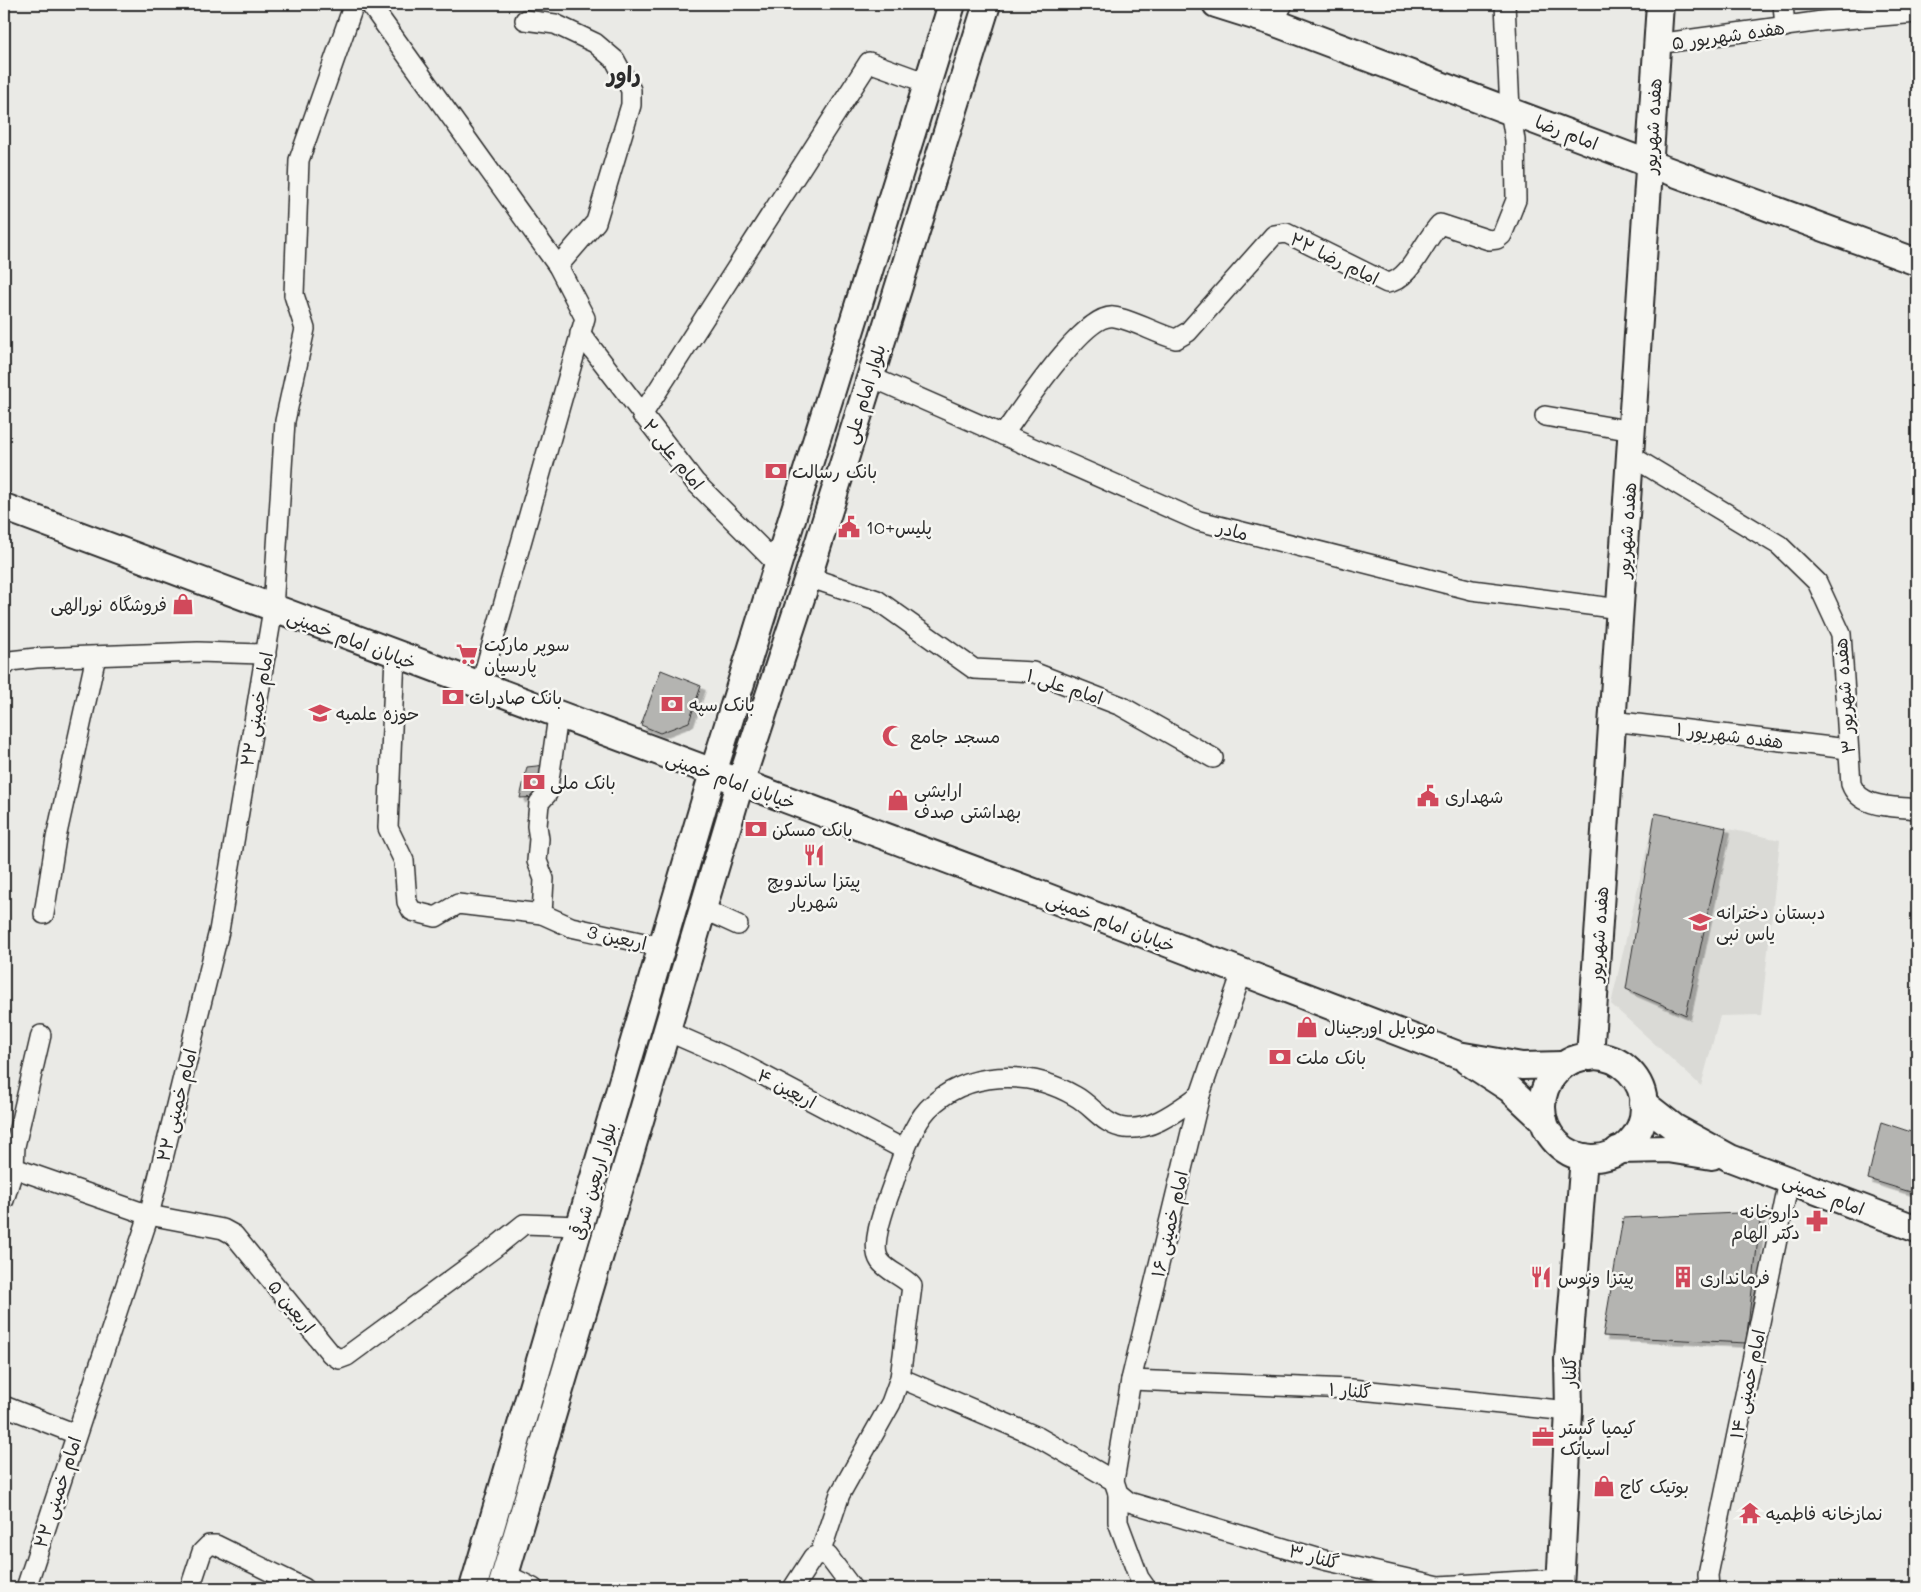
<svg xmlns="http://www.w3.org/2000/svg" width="1921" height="1592" font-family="Mali,'Playpen Sans Arabic',sans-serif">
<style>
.built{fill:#dadad6}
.building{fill:#b4b4b1;stroke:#2b2b2b;filter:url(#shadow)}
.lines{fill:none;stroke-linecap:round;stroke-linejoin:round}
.street-casing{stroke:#2b2b2b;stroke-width:22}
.secondary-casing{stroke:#2b2b2b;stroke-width:30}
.street{stroke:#f6f6f2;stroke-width:19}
.secondary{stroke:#f6f6f2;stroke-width:26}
.labels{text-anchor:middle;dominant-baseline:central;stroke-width:5;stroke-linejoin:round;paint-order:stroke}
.street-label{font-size:18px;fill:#2b2b2b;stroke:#f6f6f2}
.poi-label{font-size:18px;fill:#2b2b2b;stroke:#f6f6f2;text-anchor:start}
.district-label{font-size:22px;font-weight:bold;fill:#2b2b2b;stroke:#f6f6f2}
</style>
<defs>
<filter id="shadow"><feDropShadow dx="4.5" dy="4.5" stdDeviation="0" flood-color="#0004"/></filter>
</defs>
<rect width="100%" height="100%" fill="#eaeae6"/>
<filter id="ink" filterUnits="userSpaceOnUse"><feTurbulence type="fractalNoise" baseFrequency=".02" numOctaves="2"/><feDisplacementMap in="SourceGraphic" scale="10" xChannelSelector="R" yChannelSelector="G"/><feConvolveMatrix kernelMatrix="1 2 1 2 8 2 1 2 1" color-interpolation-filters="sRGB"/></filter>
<g filter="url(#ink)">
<polygon class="built" points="1655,813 1780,840 1761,1015 1720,1016 1701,1086 1611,1004"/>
<g class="building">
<polygon points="661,670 701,686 689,722 660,733 641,725"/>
<polygon points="546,765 541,797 520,798 527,767"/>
<polygon points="1655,813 1726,828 1686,1015 1626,989"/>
<polygon points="1881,1122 1917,1134 1917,1194 1868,1179"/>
<polygon points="1761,1212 1746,1343 1603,1336 1623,1218"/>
</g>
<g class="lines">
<g class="street-casing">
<g id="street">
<polyline points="370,4 558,266 585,318 480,687"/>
<polyline points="1783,4 1785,27"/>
<polyline points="525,20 555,24 595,43 615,60 631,90 631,105 596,222 558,266"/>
<polyline points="1273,22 1283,4"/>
<polyline points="1657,44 1822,21 1917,13"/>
<polyline points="580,333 695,482 778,565"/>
<polyline points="869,376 1199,521 1472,590 1620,609"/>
<polyline points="642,415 869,62 927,83"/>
<polyline points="1545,416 1633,431"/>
<path d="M1003 435C1020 412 1084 312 1114 317 1134 320 1156 334 1176 339L1188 332 1274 235 1286 233 1387 283C1410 281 1424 240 1440 224L1489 240 1497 239 1502 235 1516 200 1515 140 1510 110 1505 4"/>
<path d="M1631 456 1779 545 1817 582 1841 634 1851 784C1860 809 1894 806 1917 809"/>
<polyline points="808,577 877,600 974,669 1033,672 1121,706 1213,758"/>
<polyline points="395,655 388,828 404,861 407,902 412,911 436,917 458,904 542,914"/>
<polyline points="4,667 10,661 36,658 198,652 266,654"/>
<polyline points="558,716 547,794 539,803 537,826 539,839 537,861 544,879 542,914 571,927 662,947"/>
<polyline points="1612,721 1848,749"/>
<polyline points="703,909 738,925"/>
<polyline points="44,914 56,838 96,656"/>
<polyline points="1242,972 1200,1095 1131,1380 1114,1481 1118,1493 1129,1502 1324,1560 1439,1586 1560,1579"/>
<polyline points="667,1031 738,1062 905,1150"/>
<polyline points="14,1168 15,1146 41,1035"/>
<polyline points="4,1200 14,1168 149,1215 223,1229 234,1235 331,1354 339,1359 347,1356 493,1249 524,1224 580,1226"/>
<polyline points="900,1378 1038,1437 1114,1481"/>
<polyline points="1131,1380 1351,1389 1569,1411"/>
<polyline points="4,1406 76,1434"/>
<polyline points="1118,1493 1118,1522 1139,1578 1146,1588"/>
<polyline points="820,1554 828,1556 852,1588"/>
<polyline points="505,1574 533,1588"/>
<polyline points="26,1588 149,1215 219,931 273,609 285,421 305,329 294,295 299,160 354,4"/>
<polyline points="190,1588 202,1552 209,1545 216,1545 304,1588"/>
<path d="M793 1588 813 1557 820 1554 840 1494 891 1403 900 1378 912 1286C903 1276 888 1272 880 1261 868 1244 888 1199 894 1181 901 1159 912 1126 928 1109 966 1070 1029 1069 1075 1096 1092 1105 1104 1126 1125 1128 1153 1131 1179 1109 1200 1095"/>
<polyline points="1709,1588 1708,1575 1789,1181"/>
</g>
</g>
<g class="secondary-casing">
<g id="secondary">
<polyline points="1216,4 1273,22 1650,164 1917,262"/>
<polyline points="4,507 1042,895 1458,1055 1522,1066 1563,1065"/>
<circle cx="1593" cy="1107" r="51"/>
<polyline points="1590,1057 1660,4"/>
<polyline points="1467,1061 1510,1089 1544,1121"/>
<polyline points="1643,1103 1675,1128 1730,1158 1917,1229"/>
<polyline points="1618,1150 1668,1149 1712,1156"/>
<polyline points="473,1588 713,773 952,4"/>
<polyline points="501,1588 740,784 808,577 987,4"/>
<polyline points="1560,1588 1569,1411 1568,1360 1584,1157"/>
</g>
</g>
<use href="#street" class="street"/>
<use href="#secondary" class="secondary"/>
</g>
</g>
<defs>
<g id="bank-bare" transform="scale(1.725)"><path d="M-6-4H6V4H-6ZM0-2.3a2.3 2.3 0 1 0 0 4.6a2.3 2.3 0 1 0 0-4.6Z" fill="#d1495b" stroke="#f6f6f2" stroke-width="2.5" paint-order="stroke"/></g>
<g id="civic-bare" transform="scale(1.725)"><path d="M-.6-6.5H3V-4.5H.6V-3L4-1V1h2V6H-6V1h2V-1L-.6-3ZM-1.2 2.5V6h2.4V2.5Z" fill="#d1495b" stroke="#f6f6f2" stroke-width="2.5" paint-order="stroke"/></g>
<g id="shop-bare" transform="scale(1.725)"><path d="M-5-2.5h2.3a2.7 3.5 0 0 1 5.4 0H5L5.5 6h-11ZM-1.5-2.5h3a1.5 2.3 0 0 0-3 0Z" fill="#d1495b" stroke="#f6f6f2" stroke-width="2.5" paint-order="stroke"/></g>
<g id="supermarket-bare" transform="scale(1.725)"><path d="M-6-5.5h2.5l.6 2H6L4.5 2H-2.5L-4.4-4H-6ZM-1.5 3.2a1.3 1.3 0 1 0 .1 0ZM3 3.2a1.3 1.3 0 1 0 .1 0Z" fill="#d1495b" stroke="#f6f6f2" stroke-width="2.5" paint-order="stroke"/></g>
<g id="school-bare" transform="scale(1.725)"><path d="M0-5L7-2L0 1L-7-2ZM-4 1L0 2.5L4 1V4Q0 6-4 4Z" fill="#d1495b" stroke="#f6f6f2" stroke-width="2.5" paint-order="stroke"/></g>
<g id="mosque-bare" transform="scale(1.725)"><path d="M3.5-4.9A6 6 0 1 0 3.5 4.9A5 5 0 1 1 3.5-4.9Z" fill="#d1495b" stroke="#f6f6f2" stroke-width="2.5" paint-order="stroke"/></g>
<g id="restaurant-bare" transform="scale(1.725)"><path d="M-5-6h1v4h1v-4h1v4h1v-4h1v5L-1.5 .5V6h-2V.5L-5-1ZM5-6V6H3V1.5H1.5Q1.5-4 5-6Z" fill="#d1495b" stroke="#f6f6f2" stroke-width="2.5" paint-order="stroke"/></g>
<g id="pharmacy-bare" transform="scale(1.725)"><path d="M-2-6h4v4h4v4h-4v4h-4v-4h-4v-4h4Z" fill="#d1495b" stroke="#f6f6f2" stroke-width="2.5" paint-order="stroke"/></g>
<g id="building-bare" transform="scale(1.725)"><path d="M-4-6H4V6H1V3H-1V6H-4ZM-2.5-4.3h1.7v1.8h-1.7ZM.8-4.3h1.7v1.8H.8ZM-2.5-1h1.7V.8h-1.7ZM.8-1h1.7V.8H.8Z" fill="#d1495b" stroke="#f6f6f2" stroke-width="2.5" paint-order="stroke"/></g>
<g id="office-bare" transform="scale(1.725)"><path d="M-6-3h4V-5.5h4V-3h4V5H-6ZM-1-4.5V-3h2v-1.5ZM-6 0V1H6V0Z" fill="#d1495b" stroke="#f6f6f2" stroke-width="2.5" paint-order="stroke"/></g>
<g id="temple-bare" transform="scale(1.725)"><path d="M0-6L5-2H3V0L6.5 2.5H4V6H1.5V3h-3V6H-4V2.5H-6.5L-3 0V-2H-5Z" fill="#d1495b" stroke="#f6f6f2" stroke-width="2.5" paint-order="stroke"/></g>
</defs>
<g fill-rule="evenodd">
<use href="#bank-bare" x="776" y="471"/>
<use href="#civic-bare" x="849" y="527"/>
<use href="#shop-bare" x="183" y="604"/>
<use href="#supermarket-bare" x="467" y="654"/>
<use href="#bank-bare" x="453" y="697"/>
<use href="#bank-bare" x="672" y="704"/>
<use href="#school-bare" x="320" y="713"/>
<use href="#mosque-bare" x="893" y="736"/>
<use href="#bank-bare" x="534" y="782"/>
<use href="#civic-bare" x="1428" y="796"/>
<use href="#shop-bare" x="898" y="800"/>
<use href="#bank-bare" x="756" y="829"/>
<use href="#restaurant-bare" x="814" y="855"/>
<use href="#school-bare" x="1700" y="922"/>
<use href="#shop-bare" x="1307" y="1027"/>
<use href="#bank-bare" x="1280" y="1057"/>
<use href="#pharmacy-bare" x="1817" y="1221"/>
<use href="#restaurant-bare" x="1541" y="1277"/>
<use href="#building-bare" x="1683" y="1277"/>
<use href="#office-bare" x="1543" y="1437"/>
<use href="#shop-bare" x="1604" y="1486"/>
<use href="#temple-bare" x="1750" y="1513"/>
</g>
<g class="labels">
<g class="street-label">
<text transform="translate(1728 35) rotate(-8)">هفده شهریور ۵</text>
<text transform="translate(1652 126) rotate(-87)">هفده شهریور</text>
<text transform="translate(1567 132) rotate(21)">امام رضا</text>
<text transform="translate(1335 258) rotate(26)">امام رضا ۲۲</text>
<text transform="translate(864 394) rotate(-73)">بلوار امام علی</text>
<text transform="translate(674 454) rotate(51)">امام علی ۲</text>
<text transform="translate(1233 530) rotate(14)">مادر</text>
<text transform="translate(1626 530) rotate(-86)">هفده شهریور</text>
<text transform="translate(352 639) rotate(21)">خیابان امام خمینی</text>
<text transform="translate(1065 686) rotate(18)">امام علی ۱</text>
<text transform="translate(1844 696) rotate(-94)">هفده شهریور ۳</text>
<text transform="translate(256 709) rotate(-80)">امام خمینی ۲۲</text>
<text transform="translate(1730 735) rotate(7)">هفده شهریور ۱</text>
<text transform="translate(731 780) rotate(20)">خیابان امام خمینی</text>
<text transform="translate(1111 922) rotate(21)">خیابان امام خمینی</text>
<text transform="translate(1598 934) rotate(-86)">هفده شهریور</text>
<text transform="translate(617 937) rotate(12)">اربعین 3</text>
<text transform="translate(787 1088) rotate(28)">اربعین ۴</text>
<text transform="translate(176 1105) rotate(-76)">امام خمینی ۲۲</text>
<text transform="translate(593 1181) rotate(-74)">بلوار اربعین شرقی</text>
<text transform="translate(1824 1194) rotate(21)">امام خمینی</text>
<text transform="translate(1169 1224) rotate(-77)">امام خمینی ۱۶</text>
<text transform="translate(292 1306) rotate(51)">اربعین ۵</text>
<text transform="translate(1569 1372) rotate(-89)">گلنار</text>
<text transform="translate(1747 1384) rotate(-78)">امام خمینی ۱۴</text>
<text transform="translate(1350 1390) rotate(4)">گلنار ۱</text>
<text transform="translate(57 1492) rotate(-72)">امام خمینی ۲۲</text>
<text transform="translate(1314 1556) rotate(15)">گلنار ۳</text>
</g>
<g class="poi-label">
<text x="792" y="471">بانک رسالت</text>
<text x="866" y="527">پلیس+10</text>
<text x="167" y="604" text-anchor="end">فروشگاه نورالهی</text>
<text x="484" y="644">سوپر مارکت<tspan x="484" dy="21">پارسیان</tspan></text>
<text x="469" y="697">بانک صادرات</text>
<text x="689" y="704">بانک سپه</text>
<text x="336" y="713">حوزه علمیه</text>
<text x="910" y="736">مسجد جامع</text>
<text x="550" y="782">بانک ملی</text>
<text x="914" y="790">ارایشی<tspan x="914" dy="21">بهداشتی صدف</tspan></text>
<text x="1445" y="796">شهداری</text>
<text x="772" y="829">بانک مسکن</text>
<text x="814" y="880" text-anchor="middle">پیتزا ساندویچ<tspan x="814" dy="21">شهریار</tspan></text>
<text x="1716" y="912">دبستان دخترانه<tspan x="1716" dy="21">یاس نبی</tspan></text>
<text x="1324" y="1027">موبایل اورجینال</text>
<text x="1296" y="1057">بانک ملت</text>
<text x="1800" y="1211" text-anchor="end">داروخانه<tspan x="1800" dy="21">دکتر الهام</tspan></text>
<text x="1558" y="1277">پیتزا ونوس</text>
<text x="1700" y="1277">فرمانداری</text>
<text x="1560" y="1427">کیمیا گستر<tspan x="1560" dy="21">اسیاتک</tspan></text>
<text x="1620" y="1486">بوتیک کاج</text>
<text x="1766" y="1513">نمازخانه فاطمیه</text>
</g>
<g class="district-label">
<text x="624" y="73">راور</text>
</g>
</g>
<rect width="1921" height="1592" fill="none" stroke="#f6f6f2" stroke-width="20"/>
<rect x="10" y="10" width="1901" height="1572" fill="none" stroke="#2b2b2b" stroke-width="2" filter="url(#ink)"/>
</svg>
